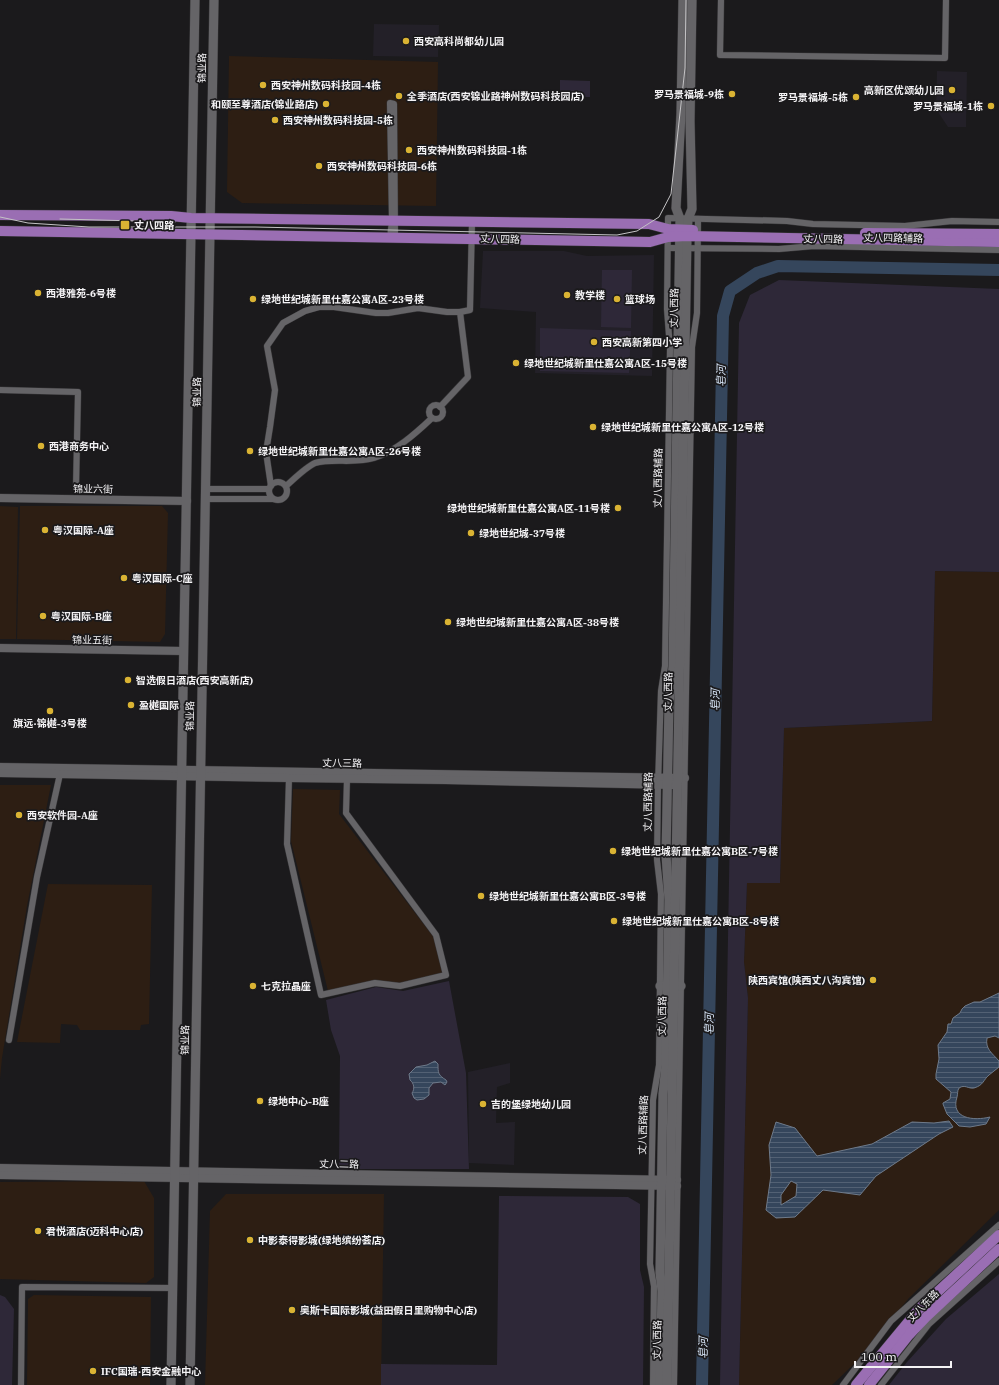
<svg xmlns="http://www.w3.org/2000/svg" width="999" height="1385" font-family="'IBM Plex Serif','Noto Sans SC',serif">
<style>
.commercial{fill:#2d1e13}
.built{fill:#232028}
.green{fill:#2e2838}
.water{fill:url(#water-rules);stroke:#6e7a8a;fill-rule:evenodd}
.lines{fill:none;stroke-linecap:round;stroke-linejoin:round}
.river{stroke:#35465c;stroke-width:12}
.minor-casing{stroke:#363537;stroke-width:7}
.tertiary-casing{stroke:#363537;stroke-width:9}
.secondary-casing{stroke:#363537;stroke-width:10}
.primary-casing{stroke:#363537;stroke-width:11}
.minor{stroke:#656467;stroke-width:6}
.tertiary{stroke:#656467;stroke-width:8}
.secondary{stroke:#656467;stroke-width:9}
.primary{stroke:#9a6eb3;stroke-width:10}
.tram{stroke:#c4c3c5;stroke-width:1}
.poi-dot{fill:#dab333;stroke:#1b1a1c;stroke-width:1.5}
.labels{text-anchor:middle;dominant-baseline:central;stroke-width:3.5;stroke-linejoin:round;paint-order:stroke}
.poi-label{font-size:10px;font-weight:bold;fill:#f4f3f5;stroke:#1b1a1c;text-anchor:start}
.street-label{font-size:10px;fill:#f4f3f5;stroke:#1b1a1c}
.water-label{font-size:11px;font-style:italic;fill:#d8e6f8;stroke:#1b1a1c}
</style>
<defs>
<pattern id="water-rules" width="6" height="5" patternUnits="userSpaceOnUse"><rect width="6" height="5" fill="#35465c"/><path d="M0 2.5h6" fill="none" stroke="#536174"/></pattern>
</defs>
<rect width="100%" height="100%" fill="#1b1a1c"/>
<g class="commercial">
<polygon points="229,56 438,62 436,206 242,203 227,192"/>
<polygon points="0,506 18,507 16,639 0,639"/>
<polygon points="20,506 162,506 168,513 165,634 160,642 17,639"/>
<polygon points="935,571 999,572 999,1210 909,1298 856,1362 832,1385 739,1385 748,998 744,962 747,883 780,883 784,728 932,721"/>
<polygon points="0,785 51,785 27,906 2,1058 0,1079"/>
<polygon points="293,789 340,790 339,814 435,939 443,974 400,984 377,980 328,991 291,841"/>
<polygon points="48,884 152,885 149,1024 141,1025 140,1030 80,1030 77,1025 61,1024 60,1043 17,1042"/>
<polygon points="144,1181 154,1198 154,1277 146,1283 0,1279 0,1182"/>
<polygon points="226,1194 384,1194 381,1385 205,1385 210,1211"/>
<polygon points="34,1295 151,1297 150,1385 27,1385 28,1299"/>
</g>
<g class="built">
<polygon points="374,24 439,25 438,57 373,56"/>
<polygon points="937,71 967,72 966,127 948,127 936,109"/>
<polygon points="483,251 564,251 587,256 654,255 652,376 535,373 536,312 480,308"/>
<polygon points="510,1063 510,1083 497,1087 496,1123 515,1122 514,1165 469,1163 468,1072"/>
</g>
<g class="green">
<polygon points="560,80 590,81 590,97 560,97"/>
<polygon points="602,270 632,270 631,328 601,327"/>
<polygon points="779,280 999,289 999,572 935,571 932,721 784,728 780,883 747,883 744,962 748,998 739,1385 720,1385 739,323 750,295"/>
<polygon points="540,328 631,331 629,373 540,371"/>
<polygon points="449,981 466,1073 469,1169 339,1169 340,1056 331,1030 326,1000 376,987 403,991"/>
<polygon points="499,1196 628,1197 640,1204 640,1270 644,1287 643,1385 381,1385 381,1364 497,1365"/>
<polygon points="999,1274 999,1385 889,1385 907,1362 946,1319"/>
<polygon points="0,1295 5,1297 14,1309 12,1385 0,1385"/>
</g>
<g class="water">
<path d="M999 993V1038L995 1036 987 1038C985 1049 992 1053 999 1061V1067C996 1070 992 1072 989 1075 983 1080 984 1085 974 1088 968 1089 965 1084 959 1088 957 1091 958 1094 957 1097 950 1119 974 1121 990 1117L986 1124 970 1127 959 1126 947 1114 943 1104V1103L950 1099 951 1092 936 1079V1074L939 1059 938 1045 947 1032 948 1024H951L953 1018 960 1013 962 1009 965 1006 974 1002H980Z"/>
<path d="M435 1061 438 1064C438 1073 438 1075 446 1080L447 1082 445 1085 441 1082 433 1083 429 1088V1095L424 1099 417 1100 414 1098 412 1093C415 1089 414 1083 410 1080L409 1074 416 1067 427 1065Z"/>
<path d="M949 1121 953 1127 939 1134 876 1176 860 1195 823 1190 795 1217 776 1218 766 1210 771 1175 769 1145 776 1122 795 1128 817 1156 872 1144 912 1122 934 1123ZM791 1181 797 1184 796 1196 781 1205V1195Z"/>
</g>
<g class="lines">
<polyline class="river" points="702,1385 723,316 730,291 757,273 778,266 999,270"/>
<g class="minor-casing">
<g id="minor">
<polyline points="721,0 720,55 945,58 946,0"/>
<polyline points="390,238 392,221 390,103 394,104 395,238"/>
<polyline points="668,248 779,249 814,246 999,250"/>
<polyline points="0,390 78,392 76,488"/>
<circle cx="436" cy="412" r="7"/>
<polyline points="440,407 468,377 460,312"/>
<circle cx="278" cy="491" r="9"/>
<polyline points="271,486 266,452 270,427 275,390 267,346 283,323 305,311 319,307 334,307 376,313 388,313 418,308 447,312 460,312 470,310 472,222"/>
<path d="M286 486C294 479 306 467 315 463 332 458 356 464 374 458 396 451 415 434 432 418"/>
<polyline points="206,489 269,489"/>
<polyline points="206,499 273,499"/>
<polyline points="289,778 287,844 321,995 375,983 400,986 446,975 436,935 346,813 347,779"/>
<polyline points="9,1040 37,877 60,774"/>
<polyline points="21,1385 22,1287 173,1288"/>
<polyline points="653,1385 654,1286 650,1264 653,1100 659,1065 661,894 657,860 658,785 661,691 665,666 670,349 667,309 668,218 787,221 813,224 905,226 952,221 999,222"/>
<polyline points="674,1385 692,347 697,313 698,219"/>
<polyline points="843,1385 891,1321 999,1225"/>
<polyline points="881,1385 929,1324 999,1261"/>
</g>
</g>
<g class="tertiary-casing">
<g id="tertiary">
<polyline points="0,498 187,501"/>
<polyline points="0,648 183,651"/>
<polyline points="0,767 685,778"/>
<polyline points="0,773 289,778 445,780 673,785"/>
<polyline points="0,1168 677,1180"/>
<polyline points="0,1175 677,1186"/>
</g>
</g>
<g class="secondary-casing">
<g id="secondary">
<polyline points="660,986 681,986"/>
<polyline points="171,1385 195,0"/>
<polyline points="190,1385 214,0"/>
<polyline points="660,1385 662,1291 660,1273 663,1094 666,1065 669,900 666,855 669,704 673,667 680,219 676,208 681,114 683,0"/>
<polyline points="667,1385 687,236 688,219 692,209 690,121 692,0"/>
</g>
</g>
<g class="primary-casing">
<g id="primary">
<polyline points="0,215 171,216 191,218 649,224 668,229 693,230"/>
<polyline points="0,231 650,242 668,237 687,236 999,242"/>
<polyline points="865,233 999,234"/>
<polyline points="856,1385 919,1309 999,1235"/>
<polyline points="869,1385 909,1335 926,1317 999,1249"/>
</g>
</g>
<use href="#minor" class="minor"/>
<use href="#tertiary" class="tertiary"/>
<use href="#secondary" class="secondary"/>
<use href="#primary" class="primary"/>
<g class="tram">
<polyline points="0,217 28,223 89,227 255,227 617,235 637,231 659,217 671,194 685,68 686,0"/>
<polyline points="60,219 175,222"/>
</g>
</g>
<g class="poi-dot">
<circle cx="406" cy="41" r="4"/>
<circle cx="263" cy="85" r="4"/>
<circle cx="952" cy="90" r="4"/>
<circle cx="732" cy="94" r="4"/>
<circle cx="399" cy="96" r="4"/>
<circle cx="856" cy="97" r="4"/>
<circle cx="326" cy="104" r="4"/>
<circle cx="991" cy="106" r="4"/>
<circle cx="275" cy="120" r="4"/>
<circle cx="409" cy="150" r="4"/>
<circle cx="319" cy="166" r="4"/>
<rect x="120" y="220" width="10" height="10" rx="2"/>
<circle cx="38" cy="293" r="4"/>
<circle cx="567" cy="295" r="4"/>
<circle cx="253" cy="299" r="4"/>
<circle cx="617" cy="299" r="4"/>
<circle cx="594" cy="342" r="4"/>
<circle cx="516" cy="363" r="4"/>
<circle cx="593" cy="427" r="4"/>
<circle cx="41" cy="446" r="4"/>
<circle cx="250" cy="451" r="4"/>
<circle cx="618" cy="508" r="4"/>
<circle cx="45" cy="530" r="4"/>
<circle cx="471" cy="533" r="4"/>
<circle cx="124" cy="578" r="4"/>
<circle cx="43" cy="616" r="4"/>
<circle cx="448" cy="622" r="4"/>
<circle cx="128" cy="680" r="4"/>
<circle cx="131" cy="705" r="4"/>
<circle cx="50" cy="711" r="4"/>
<circle cx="19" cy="815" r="4"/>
<circle cx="613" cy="851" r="4"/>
<circle cx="481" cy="896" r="4"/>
<circle cx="614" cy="921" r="4"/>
<circle cx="873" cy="980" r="4"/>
<circle cx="253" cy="986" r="4"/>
<circle cx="260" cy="1101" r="4"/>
<circle cx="483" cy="1104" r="4"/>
<circle cx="38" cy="1231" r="4"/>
<circle cx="250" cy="1240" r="4"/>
<circle cx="292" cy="1310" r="4"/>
<circle cx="93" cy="1371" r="4"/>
</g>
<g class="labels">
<g class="poi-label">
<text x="414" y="41">西安高科尚都幼儿园</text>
<text x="271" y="85">西安神州数码科技园-4栋</text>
<text x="944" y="90" text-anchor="end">高新区优颂幼儿园</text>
<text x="724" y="94" text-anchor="end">罗马景福城-9栋</text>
<text x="407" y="96">全季酒店(西安锦业路神州数码科技园店)</text>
<text x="848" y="97" text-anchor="end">罗马景福城-5栋</text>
<text x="318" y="104" text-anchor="end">和颐至尊酒店(锦业路店)</text>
<text x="983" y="106" text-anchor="end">罗马景福城-1栋</text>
<text x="283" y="120">西安神州数码科技园-5栋</text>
<text x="417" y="150">西安神州数码科技园-1栋</text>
<text x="327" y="166">西安神州数码科技园-6栋</text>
<text x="134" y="225">丈八四路</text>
<text x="46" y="293">西港雅苑-6号楼</text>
<text x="575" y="295">教学楼</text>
<text x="261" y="299">绿地世纪城新里仕嘉公寓A区-23号楼</text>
<text x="625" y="299">篮球场</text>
<text x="602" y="342">西安高新第四小学</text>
<text x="524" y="363">绿地世纪城新里仕嘉公寓A区-15号楼</text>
<text x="601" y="427">绿地世纪城新里仕嘉公寓A区-12号楼</text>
<text x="49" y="446">西港商务中心</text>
<text x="258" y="451">绿地世纪城新里仕嘉公寓A区-26号楼</text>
<text x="610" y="508" text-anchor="end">绿地世纪城新里仕嘉公寓A区-11号楼</text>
<text x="53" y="530">粤汉国际-A座</text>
<text x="479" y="533">绿地世纪城-37号楼</text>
<text x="132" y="578">粤汉国际-C座</text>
<text x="51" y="616">粤汉国际-B座</text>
<text x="456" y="622">绿地世纪城新里仕嘉公寓A区-38号楼</text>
<text x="136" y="680">智选假日酒店(西安高新店)</text>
<text x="139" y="705">盈樾国际</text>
<text x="50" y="723" text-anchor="middle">旗远·锦樾-3号楼</text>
<text x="27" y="815">西安软件园-A座</text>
<text x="621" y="851">绿地世纪城新里仕嘉公寓B区-7号楼</text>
<text x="489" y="896">绿地世纪城新里仕嘉公寓B区-3号楼</text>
<text x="622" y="921">绿地世纪城新里仕嘉公寓B区-8号楼</text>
<text x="865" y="980" text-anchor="end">陕西宾馆(陕西丈八沟宾馆)</text>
<text x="261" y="986">七克拉晶座</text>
<text x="268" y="1101">绿地中心-B座</text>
<text x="491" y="1104">吉的堡绿地幼儿园</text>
<text x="46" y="1231">君悦酒店(迈科中心店)</text>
<text x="258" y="1240">中影泰得影城(绿地缤纷荟店)</text>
<text x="300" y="1310">奥斯卡国际影城(益田假日里购物中心店)</text>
<text x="101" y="1371">IFC国瑞·西安金融中心</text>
</g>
<g class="street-label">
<text transform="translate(202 68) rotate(-89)">锦业路</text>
<text transform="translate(893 238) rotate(1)">丈八四路辅路</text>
<text transform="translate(500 239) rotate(2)">丈八四路</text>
<text transform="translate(823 239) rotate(1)">丈八四路</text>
<text transform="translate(674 308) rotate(-89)">丈八西路</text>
<text transform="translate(197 392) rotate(-89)">锦业路</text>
<text transform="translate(658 478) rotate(-89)">丈八西路辅路</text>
<text transform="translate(93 489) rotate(1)">锦业六街</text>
<text transform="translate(92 640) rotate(1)">锦业五街</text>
<text transform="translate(668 692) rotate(-89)">丈八西路</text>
<text transform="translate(190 716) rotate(-89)">锦业路</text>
<text transform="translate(342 763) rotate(1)">丈八三路</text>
<text transform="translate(648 802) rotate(-89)">丈八西路辅路</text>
<text transform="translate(662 1016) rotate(-89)">丈八西路</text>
<text transform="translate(185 1040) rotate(-89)">锦业路</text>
<text transform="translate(643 1125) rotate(-88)">丈八西路辅路</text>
<text transform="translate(339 1164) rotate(1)">丈八二路</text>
<text transform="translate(923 1306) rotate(-46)">丈八东路</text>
<text transform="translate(657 1340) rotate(-89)">丈八西路</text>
</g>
<g class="water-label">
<text transform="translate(721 376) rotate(-89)">皂河</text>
<text transform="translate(715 700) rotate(-89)">皂河</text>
<text transform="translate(709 1024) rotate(-89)">皂河</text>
<text transform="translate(703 1348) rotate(-89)">皂河</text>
</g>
</g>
<path d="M855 1361v6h96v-6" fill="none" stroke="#f4f3f5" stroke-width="2"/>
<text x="861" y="1361" font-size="12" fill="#f4f3f5" stroke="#1b1a1c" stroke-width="3" paint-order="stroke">100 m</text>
</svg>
